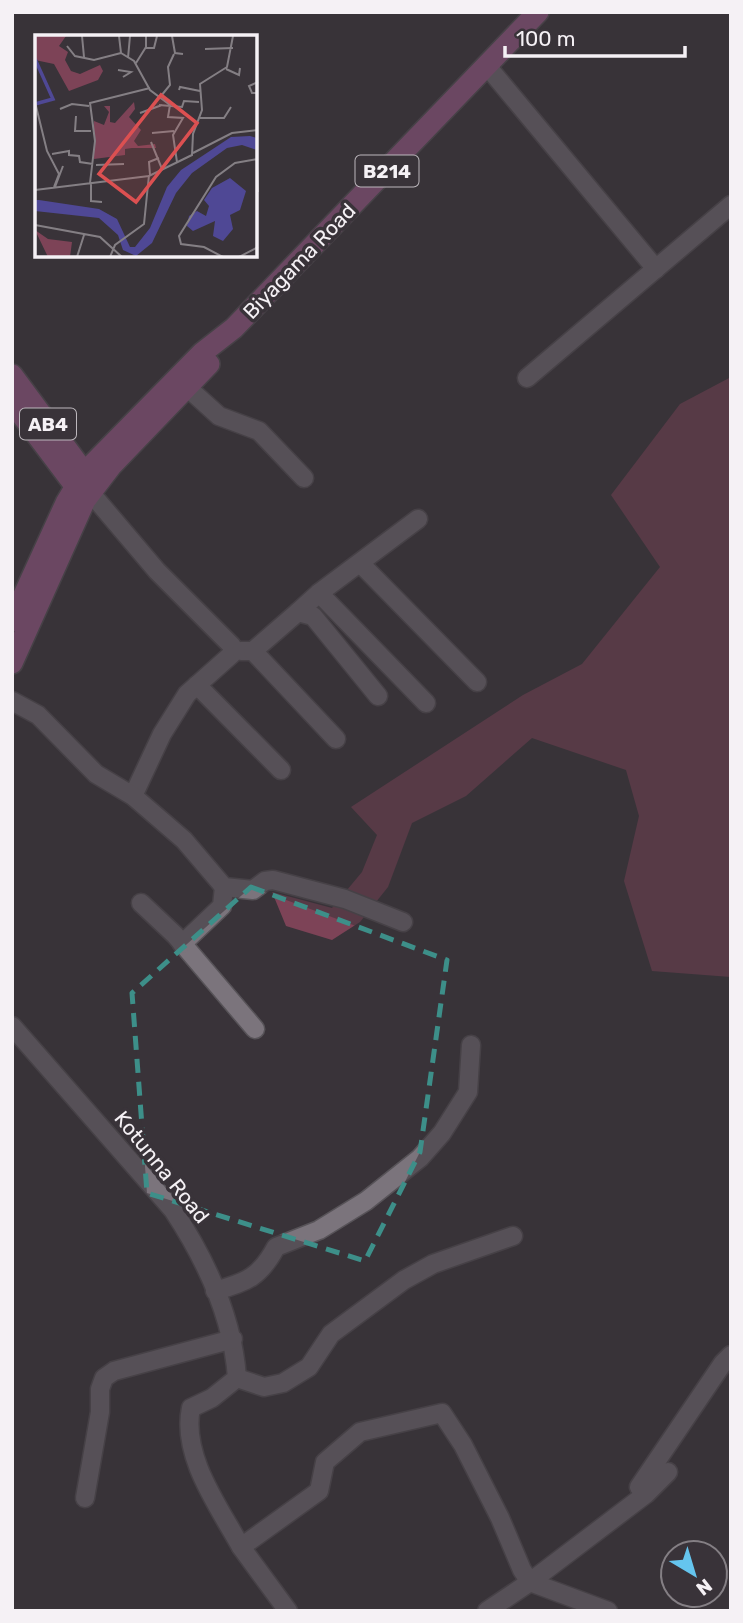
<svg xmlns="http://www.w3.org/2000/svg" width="743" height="1623" font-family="Rubik,sans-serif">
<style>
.green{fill:#7d4357}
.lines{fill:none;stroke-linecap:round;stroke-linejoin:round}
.minor-casing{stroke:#575358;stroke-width:21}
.major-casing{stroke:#575358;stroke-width:24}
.minor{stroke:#7b747c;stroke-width:18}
.major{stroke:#a96095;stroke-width:21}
.marked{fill:none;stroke:#3d8f89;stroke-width:5;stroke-dasharray:14 9;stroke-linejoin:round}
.labels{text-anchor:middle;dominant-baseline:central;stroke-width:7;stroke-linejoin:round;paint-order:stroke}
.shield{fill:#393339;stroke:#bdb8bd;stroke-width:2}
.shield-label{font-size:19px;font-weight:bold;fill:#f5f1f5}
.street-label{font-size:21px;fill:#f5f1f5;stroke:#393339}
.inset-river{fill:none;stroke:#4f4895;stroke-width:3.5}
.inset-road{fill:none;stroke:#847f84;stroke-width:2}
.view{fill:#dc5051;fill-opacity:0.15;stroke:#dc5051;stroke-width:3.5}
.inset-edge{fill:none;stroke:#f5f1f5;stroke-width:3.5}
</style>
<rect width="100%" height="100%" fill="#393339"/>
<polygon class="green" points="731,377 731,977 652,971 624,881 639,816 626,770 532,738 466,796 412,823 388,887 360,922 332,940 286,926 272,892 332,908 362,872 377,835 351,807 523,695 582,664 660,567 611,495 680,404"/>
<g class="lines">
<g class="minor-casing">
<g id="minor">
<polyline points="487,66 656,269"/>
<polyline points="527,378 731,205"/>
<polyline points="188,388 219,416 259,431 304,478"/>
<polyline points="90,492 157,571 232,646 232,654 187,694 162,734 133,796"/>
<polyline points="360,563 477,682"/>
<polyline points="319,593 426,703"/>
<polyline points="298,612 319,593 418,519"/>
<polyline points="241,651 253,651 336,739"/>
<polyline points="253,651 298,612 313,616 378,696"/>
<polyline points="197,685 281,770"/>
<polyline points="12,701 38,715 96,774 133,796 184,840 224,887 253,890 265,881 273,880 345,899 403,922"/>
<polyline points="141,903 175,935 255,1029"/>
<polyline points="182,944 222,906 224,887"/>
<path d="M12 1026 173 1210C206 1260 233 1319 237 1378L212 1398 191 1408C181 1456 219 1507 241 1547L319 1491 325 1462 360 1432 442 1413 463 1445 500 1518 522 1570 530 1582 608 1611"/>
<path d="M215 1291C247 1282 260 1277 276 1247L319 1230 366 1201 420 1158 442 1133 468 1092 471 1045"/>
<polyline points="237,1378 264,1387 283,1383 309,1367 331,1334 404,1280 433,1264 513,1236"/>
<polyline points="639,1487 723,1363 731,1355"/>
<polyline points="85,1498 100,1412 100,1389 104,1378 114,1371 233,1339"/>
<polyline points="241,1547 288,1611"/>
<polyline points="487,1611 530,1582 646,1494 668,1472"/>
</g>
</g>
<g class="major-casing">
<g id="major">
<polyline points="12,375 92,483"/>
<polyline points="12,402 82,495"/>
<polyline points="12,621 66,503 84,473 202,353 234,328 538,12"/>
<polyline points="12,663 85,500 111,466 209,364"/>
</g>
</g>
<use href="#minor" class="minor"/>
<use href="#major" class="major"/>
</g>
<path d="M0 0H743V1623H0ZM251 887 447 960 420 1152 365 1261 147 1193 132 993Z" fill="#393339" fill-opacity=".55" fill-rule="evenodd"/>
<path class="marked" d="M251 887 447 960 420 1152 365 1261 147 1193 132 993Z"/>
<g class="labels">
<g class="shield">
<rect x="355.5" y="155.5" width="63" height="31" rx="5"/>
<rect x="20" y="408.5" width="56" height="31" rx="5"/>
</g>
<g class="shield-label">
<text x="387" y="171">B214</text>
<text x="48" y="424">AB4</text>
</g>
<g class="street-label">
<text transform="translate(299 261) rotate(-46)">Biyagama Road</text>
<text transform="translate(162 1167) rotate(51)">Kotunna Road</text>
</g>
</g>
<g transform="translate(35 35)">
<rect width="222" height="222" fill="#393339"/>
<path d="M0 1H31L24 11 33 17 30 25 36 36 45 39 65 30 68 36 63 45 34 56 19 29 0 25ZM99 67 100 74 94 82 106 95 99 106 103 111 120 109 121 113H97L90 114V120L59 124V86L69 90 74 77 69 71H75V87L80 88ZM0 195 13 204 37 207 35 222H13Z" fill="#7d4357"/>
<path d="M215 101 222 103V115L207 110 192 113 157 138 141 158 117 208 101 221 88 215 83 200 64 183 0 176V165H4L64 174 82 184 95 212H100L115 193 132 152 146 135 196 102ZM195 143 211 156 205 175 195 180 198 194 188 206 178 201 180 186 158 196 152 191 154 181 162 176 171 181 174 171 169 165 177 153Z" fill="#4f4895"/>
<path class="inset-river" d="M0 24 18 64 0 69"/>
<path class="inset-road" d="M47 1 49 22M84 1 86 18 99 26 115 55 135 70 133 82 148 83 138 100 142 127M137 1 140 18 148 19M32 11 40 21 59 25 86 18M110 13H119L122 1M170 14 198 13M93 23 95 1M101 28 111 12V1M191 34 204 40 205 33M83 35 96 37 88 42M223 47 214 51 217 58H223M144 55 145 52 165 56M126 61 135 50 133 32 139 19M0 67 12 116 24 139 19 152M124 70 147 72 149 66 164 67M25 74 37 69 54 71M105 78 127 70M41 81 40 96H56M165 83H189L196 72M117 98 139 96M116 107 127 134M158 118 197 98 223 95M17 119 34 116V120L44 121 45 127 58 129M61 130 89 129M222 130 223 157M115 140 114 127 124 123M55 148 60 106 55 68 115 53M56 149V166L67 167M20 152 28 131M0 155 114 141 157 120 158 99 167 75 165 49 192 32 198 1M0 190 65 202 87 222M42 222 49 200M75 222 80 210 109 189 114 140M188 222 169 212 146 209 144 201 181 142 200 128 223 124M204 222 223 212"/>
<path class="view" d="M126 60 162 88 101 167 64 139Z"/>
<rect width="222" height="222" class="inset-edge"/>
</g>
<rect width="743" height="1623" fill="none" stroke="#f5f1f5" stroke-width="28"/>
<g transform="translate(694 1574) rotate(142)"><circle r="33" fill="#393339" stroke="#847f84" stroke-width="2"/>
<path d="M0-5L12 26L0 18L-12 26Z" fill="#65c5ee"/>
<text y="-10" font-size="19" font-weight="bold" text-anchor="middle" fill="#f5f1f5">N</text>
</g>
<path d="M505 46v10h180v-10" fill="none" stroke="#f5f1f5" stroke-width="3.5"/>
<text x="516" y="46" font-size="21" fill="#f5f1f5" stroke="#393339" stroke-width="5" paint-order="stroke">100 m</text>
</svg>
